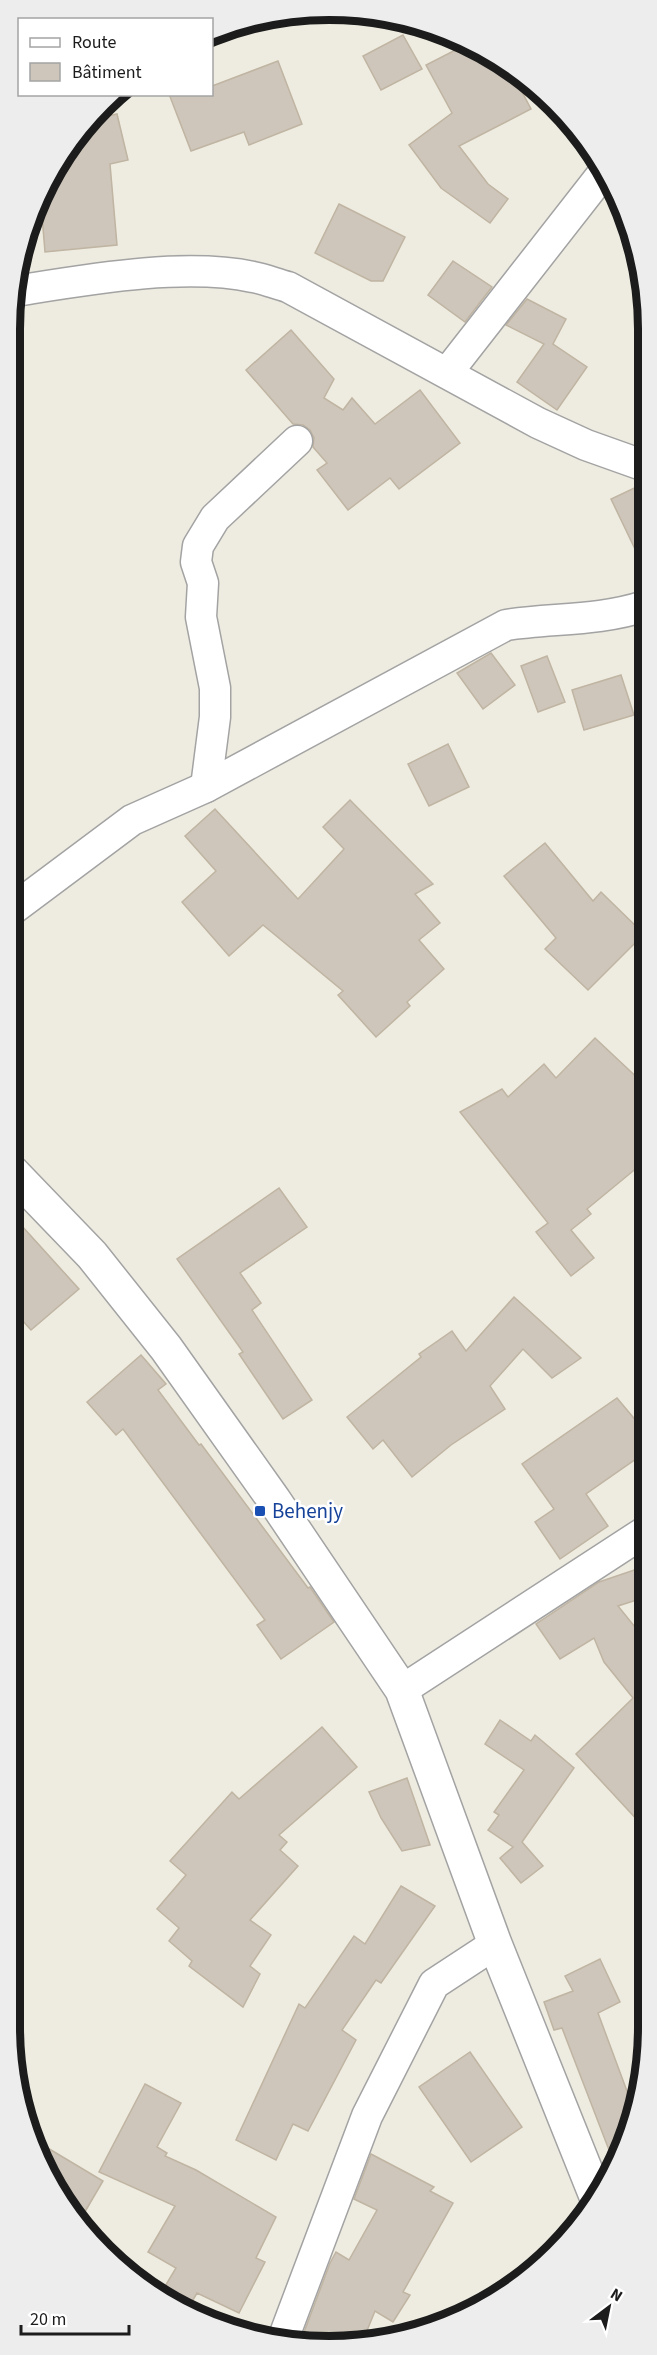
<svg xmlns="http://www.w3.org/2000/svg" width="657" height="2355" font-family="'Source Sans 3',sans-serif">
<style>
.building{fill:#cec6ba;stroke:#c0b4a2;stroke-width:1.5}
.lines{fill:none;stroke-linecap:round;stroke-linejoin:round}
.minor-casing{stroke:#a3a3a3;stroke-width:33}
.tertiary-casing{stroke:#a3a3a3;stroke-width:36}
.minor{stroke:#fff;stroke-width:30}
.tertiary{stroke:#fff;stroke-width:33}
.transit-dot{fill:#1a4fb4;stroke:#fff;stroke-width:2}
.labels{text-anchor:middle;dominant-baseline:central;stroke-width:5;stroke-linejoin:round;paint-order:stroke}
.transit-label{font-size:21px;fill:#164399;stroke:#fff;text-anchor:start}
.rim{fill:none;stroke:#1c1c1c;stroke-width:8}
</style>
<rect width="100%" height="100%" fill="#eeece0"/>
<g class="building">
<polygon points="403,35 422,69 381,90 363,56"/>
<polygon points="467,44 488,52 510,69 531,109 459,146 488,184 508,199 490,223 441,188 409,145 452,113 426,65"/>
<polygon points="278,61 302,124 249,145 244,132 191,151 169,94 212,94 212,86"/>
<polygon points="117,114 128,160 110,164 117,245 45,252 41,204 63,151 95,119"/>
<polygon points="339,204 405,237 383,281 371,281 315,253"/>
<polygon points="453,261 492,287 465,322 428,295"/>
<polygon points="527,299 566,319 553,344 587,367 557,410 517,382 544,344 506,325"/>
<polygon points="291,330 334,379 324,398 343,410 352,398 375,424 420,390 460,443 399,489 390,478 348,510 317,470 327,463 313,447 314,438 310,430 303,425 293,424 246,370"/>
<polygon points="645,483 645,570 611,499"/>
<polygon points="491,653 515,685 483,709 457,673"/>
<polygon points="547,656 565,702 538,712 521,666"/>
<polygon points="621,675 634,715 584,730 572,690"/>
<polygon points="448,744 469,787 429,806 408,764"/>
<polygon points="350,800 433,884 415,894 440,923 419,940 444,969 407,1002 410,1006 376,1037 338,995 343,991 263,925 229,956 182,902 216,871 185,836 215,809 298,899 344,849 323,827"/>
<polygon points="545,843 593,901 601,892 644,934 588,990 545,949 556,938 504,876"/>
<polygon points="595,1038 644,1084 644,1162 587,1209 591,1214 571,1230 594,1258 571,1276 536,1232 548,1223 460,1112 502,1089 508,1097 544,1064 556,1078"/>
<polygon points="279,1188 307,1227 240,1273 261,1303 252,1310 312,1400 283,1419 239,1354 243,1352 177,1259"/>
<polygon points="12,1215 79,1289 31,1330 11,1308"/>
<polygon points="514,1297 581,1358 552,1378 523,1349 490,1386 505,1409 451,1445 412,1477 383,1440 373,1449 347,1417 421,1357 419,1354 452,1331 466,1351"/>
<polygon points="141,1355 166,1384 158,1390 199,1445 201,1444 308,1588 310,1587 334,1622 281,1659 257,1625 265,1620 123,1429 116,1435 87,1402"/>
<polygon points="617,1398 643,1429 643,1454 586,1494 608,1526 560,1559 535,1522 554,1509 522,1464"/>
<polygon points="643,1567 643,1598 618,1606 643,1637 642,1825 576,1754 633,1698 604,1662 594,1638 560,1659 536,1624 599,1582"/>
<polygon points="500,1720 531,1741 535,1735 574,1768 522,1842 543,1866 521,1883 500,1858 513,1847 488,1830 499,1815 494,1812 524,1770 485,1744"/>
<polygon points="322,1727 357,1767 279,1835 287,1842 280,1850 298,1866 250,1920 271,1935 250,1966 260,1974 243,2007 189,1966 192,1961 169,1941 179,1928 157,1909 186,1875 170,1861 232,1792 239,1799"/>
<polygon points="407,1778 430,1845 402,1851 381,1818 369,1792"/>
<polygon points="401,1886 435,1906 381,1983 376,1980 342,2030 356,2040 308,2131 293,2124 276,2160 236,2140 299,2004 305,2008 354,1936 365,1944"/>
<polygon points="600,1959 620,2002 598,2013 634,2110 614,2163 562,2028 554,2030 544,2002 573,1991 565,1976"/>
<polygon points="470,2052 522,2127 471,2162 419,2087"/>
<polygon points="145,2084 181,2103 157,2147 167,2153 165,2156 196,2170 276,2217 256,2258 265,2262 239,2313 197,2293 186,2312 161,2293 176,2268 148,2252 175,2206 99,2172"/>
<polygon points="31,2138 103,2181 79,2222 33,2148"/>
<polygon points="371,2154 434,2187 430,2191 453,2203 403,2292 410,2295 393,2322 375,2311 364,2338 307,2345 300,2343 330,2263 336,2252 349,2260 377,2210 354,2199"/>
</g>
<g class="lines">
<g class="minor-casing">
<g id="minor">
<path d="M15 291C85 280 183 262 253 277 265 279 276 284 288 287L538 423 586 445 645 466"/>
<polyline points="447,373 604,172"/>
<polyline points="206,787 215,717 215,688 201,617 203,583 196,562 198,546 215,518 297,441"/>
<path d="M13 909 132 820 206 787 506 625C553 618 599 621 645 606"/>
<polyline points="402,1690 643,1533"/>
<polyline points="283,2339 367,2116 434,1984 495,1944"/>
</g>
</g>
<g class="tertiary-casing">
<polyline id="tertiary" points="12,1172 92,1255 166,1348 274,1500 402,1690 495,1944 596,2196"/>
</g>
<use href="#minor" class="minor"/>
<use href="#tertiary" class="tertiary"/>
</g>
<rect class="transit-dot" x="254" y="1505" width="12" height="12" rx="3"/>
<g class="labels">
<g class="transit-label">
<text x="272" y="1511">Behenjy</text>
</g>
</g>
<path d="M0 0H657V2355H0ZM329 20H329A309 309 0 0 1 638 329V2027A309 309 0 0 1 329 2336H329A309 309 0 0 1 20 2027V329A309 309 0 0 1 329 20Z" fill="#ededed" fill-rule="evenodd"/>
<path class="rim" d="M329 20H329A309 309 0 0 1 638 329V2027A309 309 0 0 1 329 2336H329A309 309 0 0 1 20 2027V329A309 309 0 0 1 329 20Z"/>
<rect x="18" y="18" width="195" height="78" fill="#ffffff" stroke="#a4a4a4" stroke-width="1.5"/>
<rect x="30" y="38" width="30" height="9" fill="#ffffff" stroke="#a4a4a4" stroke-width="1.5"/>
<text x="72" y="48" font-size="18" fill="#1c1c1c">Route</text>
<rect x="30" y="63" width="30" height="18" fill="#cec6ba" stroke="#a4a4a4" stroke-width="1.5"/>
<text x="72" y="78" font-size="18" fill="#1c1c1c">Bâtiment</text>
<g transform="translate(609 2307) rotate(32)" stroke="#ffffff" stroke-width="4.5" paint-order="stroke">
<path d="M0-4.5L10 22L0 15L-10 22Z" fill="#1c1c1c"/>
<text y="-9" font-size="16" font-weight="bold" text-anchor="middle" fill="#1c1c1c">N</text>
</g>
<path d="M21 2325v9h108v-9" fill="none" stroke="#1c1c1c" stroke-width="3"/>
<text x="30" y="2325" font-size="18" fill="#1c1c1c" stroke="#ffffff" stroke-width="4.5" paint-order="stroke">20 m</text>
</svg>
